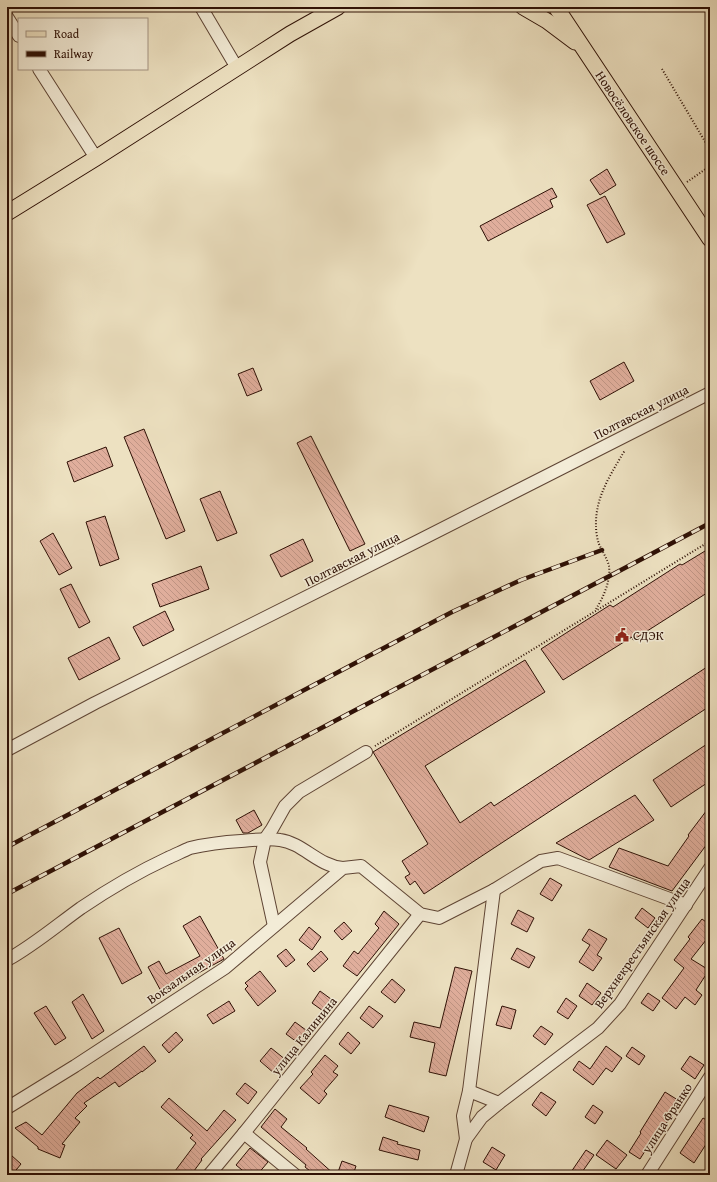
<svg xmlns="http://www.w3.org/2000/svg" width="717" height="1182" font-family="'Gentium Book Plus',serif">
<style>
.building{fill:url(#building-back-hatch);stroke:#2e1005}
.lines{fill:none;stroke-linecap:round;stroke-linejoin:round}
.minor-casing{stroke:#5e4434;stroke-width:14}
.major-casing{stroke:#2e1005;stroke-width:17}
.path{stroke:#2e1005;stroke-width:2;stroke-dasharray:1 2;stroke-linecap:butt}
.minor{stroke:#f3ecd7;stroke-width:12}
.major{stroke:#ede1c1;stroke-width:15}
.rail-casing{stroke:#2e1005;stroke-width:4.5}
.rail{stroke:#f3ecd7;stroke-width:3;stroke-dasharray:9;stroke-linecap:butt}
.labels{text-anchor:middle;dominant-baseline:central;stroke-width:3;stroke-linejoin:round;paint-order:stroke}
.street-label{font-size:13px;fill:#2e1005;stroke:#f3ecd7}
.poi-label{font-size:13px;fill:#2e1005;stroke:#f3ecd7;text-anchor:start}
</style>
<defs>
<pattern id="building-back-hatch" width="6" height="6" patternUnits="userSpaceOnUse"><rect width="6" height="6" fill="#e0ae9c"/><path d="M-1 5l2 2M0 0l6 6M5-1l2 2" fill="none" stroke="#c09585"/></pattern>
</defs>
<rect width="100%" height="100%" fill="#ede1c1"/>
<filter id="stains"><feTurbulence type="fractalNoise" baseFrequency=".005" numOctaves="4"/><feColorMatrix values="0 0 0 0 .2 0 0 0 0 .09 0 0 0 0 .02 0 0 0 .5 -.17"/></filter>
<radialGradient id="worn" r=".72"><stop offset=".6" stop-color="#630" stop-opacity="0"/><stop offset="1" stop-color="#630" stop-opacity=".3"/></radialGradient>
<g class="building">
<polygon points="607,169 616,185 600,195 590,180"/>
<polygon points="552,188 557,197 550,200 553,207 488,241 480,226"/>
<polygon points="605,196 625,234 607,243 587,205"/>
<polygon points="624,362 634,381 600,400 590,381"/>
<polygon points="253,368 262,390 247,396 238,374"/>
<polygon points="144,429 185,531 166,539 124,437"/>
<polygon points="311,436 365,544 350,551 297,443"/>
<polygon points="106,447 113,466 74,482 67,462"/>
<polygon points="220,491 237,533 217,541 200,499"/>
<polygon points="105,516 119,559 100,566 86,522"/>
<polygon points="53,533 72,568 59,575 40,541"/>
<polygon points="303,539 313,561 281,577 270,555"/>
<polygon points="710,548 710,591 633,640 632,637 563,680 541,649 610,605 613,607 680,564 682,565"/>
<polygon points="201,566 209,589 160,607 152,584"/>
<polygon points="71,584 90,622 79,628 60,589"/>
<polygon points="165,611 174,630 143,646 133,627"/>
<polygon points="109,637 120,659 79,680 68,658"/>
<polygon points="525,660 545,692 425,766 460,823 491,802 494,806 710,665 710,706 424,894 415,881 410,885 405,877 410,874 402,861 428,844 373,752"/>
<polygon points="710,742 710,781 671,807 653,780"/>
<polygon points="635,795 654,820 589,860 556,843"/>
<polygon points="710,806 710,840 672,891 609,867 619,848 668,866 689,836 688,835"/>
<polygon points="254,810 262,825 248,833 243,833 236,820"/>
<polygon points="550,878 562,885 552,901 540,894"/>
<polygon points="642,908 655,918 648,928 635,918"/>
<polygon points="518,910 534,918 527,932 511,924"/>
<polygon points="384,911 399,924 357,976 343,966 354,951 358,954 379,928 375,924"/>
<polygon points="200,916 224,959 162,993 148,967 159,961 166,974 200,956 183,926"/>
<polygon points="702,919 710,925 710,935 691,959 709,970 696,990 702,995 695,1005 685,997 676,1009 662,998 684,968 674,960 690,939 688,937"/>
<polygon points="344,922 352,931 342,940 334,931"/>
<polygon points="309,927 321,937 312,950 299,940"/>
<polygon points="119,928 142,973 122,984 99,938"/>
<polygon points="589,929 607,939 597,955 602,958 593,971 579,962 590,945 582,940"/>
<polygon points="517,948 535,957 529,968 511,959"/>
<polygon points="286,949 295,960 286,967 277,956"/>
<polygon points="321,951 328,959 314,972 307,964"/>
<polygon points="455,967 472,971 446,1076 429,1072 435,1043 410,1037 414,1022 440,1028"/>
<polygon points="260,971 276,991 258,1006 245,989 248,986 245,983"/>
<polygon points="392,979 405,990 395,1003 381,992"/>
<polygon points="587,983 601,993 592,1005 579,996"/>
<polygon points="320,991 335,1002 326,1013 312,1003"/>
<polygon points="648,993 660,1001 653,1011 641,1003"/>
<polygon points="83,994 104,1031 92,1039 72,1002"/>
<polygon points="566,998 577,1006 568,1019 557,1012"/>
<polygon points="229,1001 235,1011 213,1024 207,1015"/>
<polygon points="46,1006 66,1038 55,1045 34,1013"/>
<polygon points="369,1006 383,1016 373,1028 360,1018"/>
<polygon points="502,1006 516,1010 511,1029 496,1025"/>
<polygon points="295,1022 310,1033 301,1045 286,1034"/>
<polygon points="541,1026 553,1034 545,1045 533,1036"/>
<polygon points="176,1032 183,1040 169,1053 162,1045"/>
<polygon points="348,1032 360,1043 351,1054 339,1044"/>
<polygon points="144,1046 156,1061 142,1072 142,1071 119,1087 115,1082 84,1103 87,1106 75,1118 80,1122 62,1144 65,1145 60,1158 38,1149 38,1147 15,1128 26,1122 42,1135 77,1093 98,1077 100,1079"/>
<polygon points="606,1046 622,1058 612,1072 606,1068 593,1085 573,1070 579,1061 590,1069"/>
<polygon points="632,1047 645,1056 639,1065 626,1056"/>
<polygon points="271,1048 286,1060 275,1074 260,1061"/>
<polygon points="325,1055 338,1066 333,1072 338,1075 324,1091 327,1094 319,1104 300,1088 313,1074 311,1072"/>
<polygon points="690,1056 704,1065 695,1079 681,1069"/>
<polygon points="245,1083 257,1092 248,1104 236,1094"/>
<polygon points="541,1092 556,1102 546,1116 532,1105"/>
<polygon points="665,1092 681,1102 654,1141 652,1140 640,1159 629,1152 641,1133 640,1132"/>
<polygon points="169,1098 207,1131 224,1110 236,1120 201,1159 202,1160 191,1175 172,1175 196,1143 190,1138 193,1135 161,1107"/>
<polygon points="389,1105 429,1117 424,1132 385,1117"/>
<polygon points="593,1105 603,1112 595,1124 585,1117"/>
<polygon points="275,1109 287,1119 281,1127 307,1148 306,1149 335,1175 315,1175 305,1167 306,1165 261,1127"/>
<polygon points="703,1118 710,1122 710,1138 694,1163 680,1153"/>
<polygon points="383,1137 398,1142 397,1144 420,1150 418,1160 379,1150"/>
<polygon points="607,1140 627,1155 616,1169 596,1155"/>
<polygon points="492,1147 505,1155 496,1170 483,1162"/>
<polygon points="250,1148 268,1162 257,1175 248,1175 236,1165"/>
<polygon points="586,1150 594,1155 580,1175 569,1175"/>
<polygon points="11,1155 21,1164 12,1175 7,1170 7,1160"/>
<polygon points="342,1161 356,1166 353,1175 337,1175"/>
</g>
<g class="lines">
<g class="minor-casing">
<g id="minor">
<polyline points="201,7 237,68"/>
<polyline points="7,17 19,36"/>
<polyline points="39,69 96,158"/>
<polyline points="7,750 95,703 418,541 710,393"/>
<polyline points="274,926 260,862 265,839 272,829 285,806 299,792 366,752"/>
<path d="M7 960C34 945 56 926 81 908 109 889 138 872 168 858 175 855 183 851 190 848 207 844 224 842 241 841 254 840 267 838 280 840 303 843 318 866 343 868"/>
<polyline points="469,1091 499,1103"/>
<polyline points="7,1108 75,1066 225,968 343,868 361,866 420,914 439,918 494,890 541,861 558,858 686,905"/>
<polyline points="244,1133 295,1175"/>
<polyline points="466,1139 463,1116 469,1091 494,890"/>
<polyline points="209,1175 244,1133 420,914"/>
<polyline points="456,1175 466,1139 482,1117 499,1103 598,1028 620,1004 710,868"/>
<polyline points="647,1175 710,1077"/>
</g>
</g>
<g class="major-casing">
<g id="major">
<polyline points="523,7 547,21 575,42"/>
<polyline points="556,7 710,239"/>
<polyline points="7,213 96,158 290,34 338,7"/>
</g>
</g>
<g class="path">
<polyline points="662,69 710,150"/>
<polyline points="687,182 710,166"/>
<path d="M596 609C603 598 611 581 609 566 607 558 602 551 599 544 597 539 596 531 596 526 595 497 611 474 625 450"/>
<polyline points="375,746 710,541"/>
</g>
<use href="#minor" class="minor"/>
<use href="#major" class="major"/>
<g class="rail-casing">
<g id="rail">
<polyline points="7,847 452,612 521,580 602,550"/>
<polyline points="7,894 710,523"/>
</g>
</g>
<use href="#rail" class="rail"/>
</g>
<defs>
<g id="civic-bare" transform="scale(1.08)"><path d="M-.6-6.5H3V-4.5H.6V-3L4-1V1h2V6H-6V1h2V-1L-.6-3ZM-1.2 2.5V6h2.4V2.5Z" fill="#8f2418" stroke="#f3ecd7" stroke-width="2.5" paint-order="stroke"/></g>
</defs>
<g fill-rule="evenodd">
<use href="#civic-bare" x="622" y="635"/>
</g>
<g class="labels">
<g class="street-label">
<text transform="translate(633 123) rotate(56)">Новосёловское шоссе</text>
<text transform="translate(641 412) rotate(-27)">Полтавская улица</text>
<text transform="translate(352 559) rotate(-27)">Полтавская улица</text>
<text transform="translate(642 943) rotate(-55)">Верхнекрестьянская улица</text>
<text transform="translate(191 971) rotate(-35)">Вокзальная улица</text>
<text transform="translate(304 1036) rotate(-51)">улица Калинина</text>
<text transform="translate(667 1118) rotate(-57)">улица Франко</text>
</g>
<g class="poi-label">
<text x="633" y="635">СДЭК</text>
</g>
</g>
<rect width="717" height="1182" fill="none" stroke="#ede1c1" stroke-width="24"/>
<rect x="8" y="8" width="701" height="1166" fill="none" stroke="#2e1005" stroke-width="2"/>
<rect x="12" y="12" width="693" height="1158" fill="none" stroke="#2e1005"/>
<rect x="18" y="18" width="130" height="52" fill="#f3ecd7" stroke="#a49483"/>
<rect x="26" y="31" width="20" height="6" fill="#ede1c1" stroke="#a49483"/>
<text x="54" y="38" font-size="12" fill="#2e1005">Road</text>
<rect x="26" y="51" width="20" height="6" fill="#2e1005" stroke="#a49483"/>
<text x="54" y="58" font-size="12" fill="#2e1005">Railway</text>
<rect width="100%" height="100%" filter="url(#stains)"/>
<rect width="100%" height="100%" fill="url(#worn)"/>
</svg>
